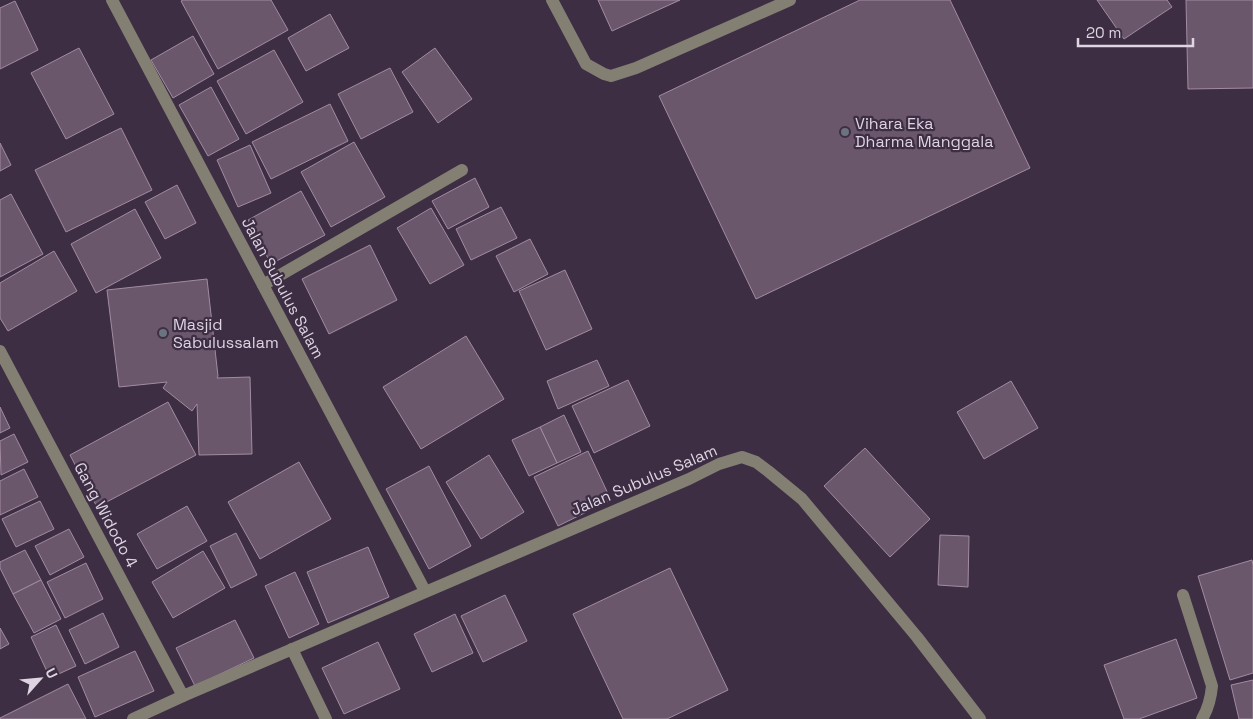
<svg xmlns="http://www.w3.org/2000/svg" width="1253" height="719" font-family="'Space Grotesk',sans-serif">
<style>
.building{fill:#6b576c;stroke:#a28ba3}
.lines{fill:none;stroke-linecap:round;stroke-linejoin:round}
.minor{stroke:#838073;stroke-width:12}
.worship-dot{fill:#6b7280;stroke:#3d2e44;stroke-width:2}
.labels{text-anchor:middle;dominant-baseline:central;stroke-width:4.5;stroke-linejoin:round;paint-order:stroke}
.poi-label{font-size:16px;fill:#ded4e2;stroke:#3d2e44;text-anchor:start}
.street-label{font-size:16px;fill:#ded4e2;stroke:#3d2e44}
</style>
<rect width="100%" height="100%" fill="#3d2e44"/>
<g class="building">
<polygon points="183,0 271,0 288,30 218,69 181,1"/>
<polygon points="598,0 680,0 612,31"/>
<polygon points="860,0 950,0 1030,168 756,299 659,96"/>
<polygon points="1097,0 1167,0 1172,7 1124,39"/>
<polygon points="1186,0 1253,0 1253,88 1188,89"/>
<polygon points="15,1 38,50 0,69 0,8"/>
<polygon points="330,14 349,48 306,71 288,38"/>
<polygon points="193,36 214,74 173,98 151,60"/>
<polygon points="79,48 114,114 66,139 31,73"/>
<polygon points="435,48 472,99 438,123 402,72"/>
<polygon points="274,50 303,102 246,134 217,81"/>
<polygon points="390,68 413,112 361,139 338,94"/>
<polygon points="211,87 239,139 208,156 179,105"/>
<polygon points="330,104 348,141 271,179 252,142"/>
<polygon points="121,128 152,190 66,232 35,170"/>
<polygon points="354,142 385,197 331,227 301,172"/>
<polygon points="0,143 11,165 0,171"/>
<polygon points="250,145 271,193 238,207 217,160"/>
<polygon points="475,178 489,207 448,229 432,201"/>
<polygon points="177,185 196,223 165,239 145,202"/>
<polygon points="301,191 325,235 271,264 248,220"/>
<polygon points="11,194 43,254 0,277 0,200"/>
<polygon points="501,207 517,238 471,260 456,229"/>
<polygon points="431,208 464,265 430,284 397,228"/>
<polygon points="135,209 161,258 96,293 71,244"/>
<polygon points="530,239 548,274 514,292 496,256"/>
<polygon points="370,245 397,300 329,334 302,279"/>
<polygon points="54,251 77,291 8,331 0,318 0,283"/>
<polygon points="565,270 592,329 546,350 519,291"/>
<polygon points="207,279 218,376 217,378 250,377 252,454 199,455 197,404 192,411 163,388 167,382 119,387 107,290"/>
<polygon points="466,336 504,399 421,449 383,387"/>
<polygon points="597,360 609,386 558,409 547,381"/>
<polygon points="628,380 650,426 594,453 572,406"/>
<polygon points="1011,381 1038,428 984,459 957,412"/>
<polygon points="168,402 196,455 97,507 70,455"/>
<polygon points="0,407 10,428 0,433"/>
<polygon points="564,415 581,452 557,463 540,427"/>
<polygon points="540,427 557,463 529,476 512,440"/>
<polygon points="14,434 28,462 1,475 0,441"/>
<polygon points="865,448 930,519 890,557 824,486"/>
<polygon points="588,451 611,500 558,526 534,477"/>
<polygon points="489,455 524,512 481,539 446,482"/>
<polygon points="299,462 331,519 260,559 228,502"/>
<polygon points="429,466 471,546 429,569 386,489"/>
<polygon points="24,469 38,497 0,515 0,481"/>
<polygon points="40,501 54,529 16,547 2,519"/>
<polygon points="187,506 207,541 157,569 137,534"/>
<polygon points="69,529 84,557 50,575 35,546"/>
<polygon points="236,533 257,575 231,588 210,546"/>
<polygon points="940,535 969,536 968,587 938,585"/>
<polygon points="368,547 389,597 328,623 307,572"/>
<polygon points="25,550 41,580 13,594 0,568 0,562"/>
<polygon points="203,551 225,588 173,618 152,582"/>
<polygon points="1252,560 1253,565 1253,673 1230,680 1198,576"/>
<polygon points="86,563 103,599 65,618 47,582"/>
<polygon points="670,568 728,690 667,719 623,719 573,614"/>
<polygon points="295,572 319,624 289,638 265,586"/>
<polygon points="41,580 61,619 34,633 13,594"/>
<polygon points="505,595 527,641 483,662 461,616"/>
<polygon points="103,613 119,647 85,664 69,630"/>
<polygon points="455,614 473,653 432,672 414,634"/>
<polygon points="235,620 254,658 195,686 176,648"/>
<polygon points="56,625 76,666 50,678 31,637"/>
<polygon points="0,628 9,644 0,649"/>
<polygon points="1176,639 1197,698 1139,719 1124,719 1104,665"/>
<polygon points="378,642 400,689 344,714 322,668"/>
<polygon points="135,651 154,691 95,717 78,677"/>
<polygon points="1253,680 1253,719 1239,719 1231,685"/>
<polygon points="68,684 86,719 1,719 0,718"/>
</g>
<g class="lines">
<g class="minor">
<polyline points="112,0 425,591"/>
<polyline points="552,0 586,64 604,74 611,76 636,68 790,0"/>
<polyline points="263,285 462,170"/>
<polyline points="0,351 183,696"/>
<path d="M1183 595 1212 686C1211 697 1208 709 1202 719"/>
<polyline points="292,649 326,719"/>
<polyline points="133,719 183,696 689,479 719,464 742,457 756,462 768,471 802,499 917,637 980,719"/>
</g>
</g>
<g class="worship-dot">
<circle cx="845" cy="132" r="5"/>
<circle cx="163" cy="333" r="5"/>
</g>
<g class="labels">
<g class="poi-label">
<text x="855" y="123">Vihara Eka<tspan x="855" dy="18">Dharma Manggala</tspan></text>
<text x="173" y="324">Masjid<tspan x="173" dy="18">Sabulussalam</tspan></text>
</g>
<g class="street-label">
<text transform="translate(283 288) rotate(62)">Jalan Subulus Salam</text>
<text transform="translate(644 480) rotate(-23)">Jalan Subulus Salam</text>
<text transform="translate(106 515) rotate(62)">Gang Widodo 4</text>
</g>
</g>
<g transform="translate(40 679) rotate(63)" stroke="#3d2e44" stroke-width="4" paint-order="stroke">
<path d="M0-4L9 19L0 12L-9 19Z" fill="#ded4e2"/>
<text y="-8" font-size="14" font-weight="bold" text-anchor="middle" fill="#ded4e2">U</text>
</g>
<path d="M1078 38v8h115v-8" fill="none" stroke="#ded4e2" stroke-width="2.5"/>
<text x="1086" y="38" font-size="15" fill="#ded4e2" stroke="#3d2e44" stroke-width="4" paint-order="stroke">20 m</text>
</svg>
